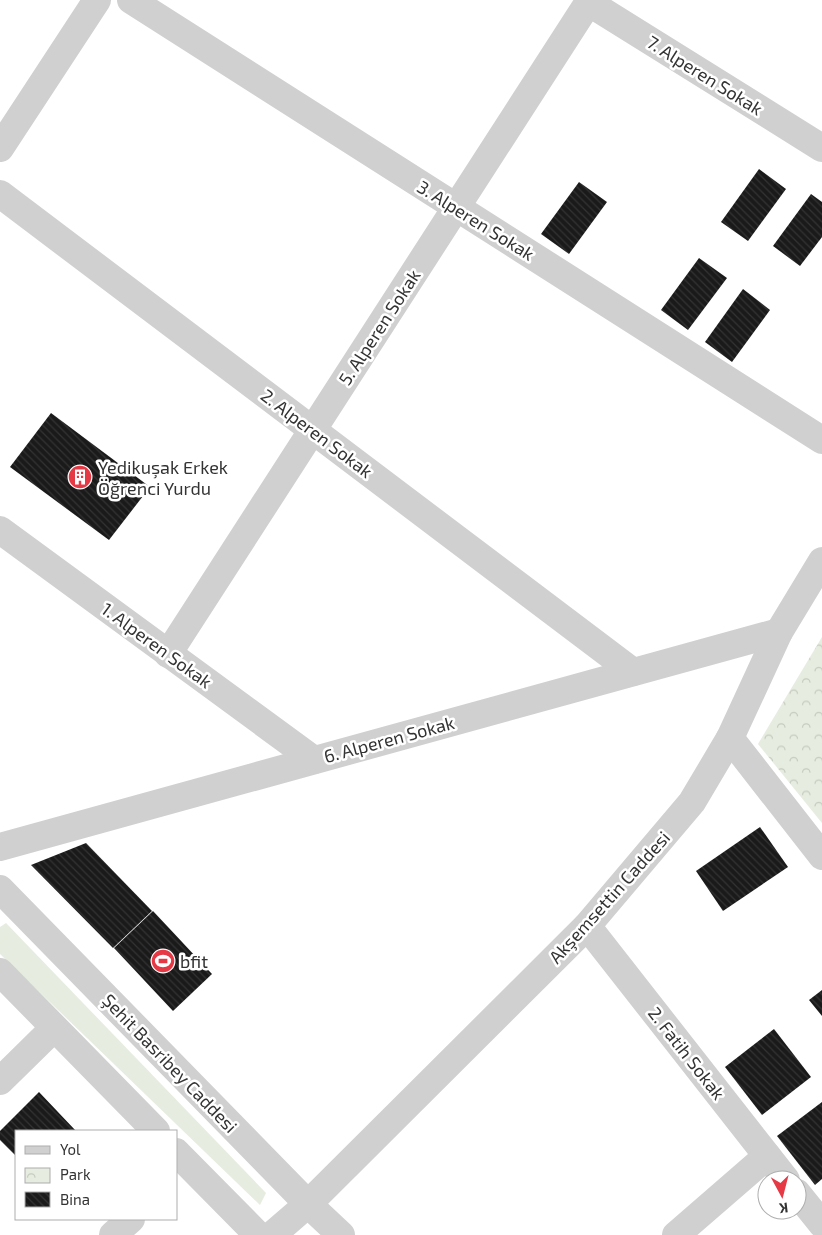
<svg xmlns="http://www.w3.org/2000/svg" width="822" height="1235" font-family="'Exo 2',sans-serif">
<style>
.grass{fill:#e6ecdf}
.park{fill:url(#park-crowns)}
.building{fill:url(#building-back-hatch)}
.lines{fill:none;stroke-linecap:round;stroke-linejoin:round}
.minor{stroke:#d0d0d0;stroke-width:28}
.labels{text-anchor:middle;dominant-baseline:central;stroke-width:5;stroke-linejoin:round;paint-order:stroke}
.street-label{font-size:18px;fill:#333;stroke:#fff}
.poi-label{font-size:18px;fill:#333;stroke:#fff;text-anchor:start}
</style>
<defs>
<pattern id="park-crowns" width="20" height="18" patternUnits="userSpaceOnUse" patternTransform="scale(1.25)"><rect width="20" height="18" fill="#e6ecdf"/><path d="M2 6a3 3 0 1 1 6 0M12 15a3 3 0 1 1 6 0" fill="none" stroke="#c6cbc0"/></pattern>
<pattern id="building-back-hatch" width="6" height="6" patternUnits="userSpaceOnUse" patternTransform="scale(1.25)"><rect width="6" height="6" fill="#1a1a1a"/><path d="M-1 5l2 2M0 0l6 6M5-1l2 2" fill="none" stroke="#333"/></pattern>
</defs>
<rect width="100%" height="100%" fill="#fff"/>
<polygon class="grass" points="6,923 266,1193 260,1205 0,954 0,927"/>
<polygon class="park" points="822,637 822,823 758,744"/>
<g class="building">
<polygon points="759,169 786,189 748,241 721,222"/>
<polygon points="579,182 607,202 569,254 541,234"/>
<polygon points="811,194 822,202 822,237 800,266 773,246"/>
<polygon points="699,258 727,278 688,330 661,310"/>
<polygon points="743,289 770,310 732,362 705,342"/>
<polygon points="51,413 150,487 109,540 10,467"/>
<polygon points="760,827 788,867 723,911 696,871"/>
<polygon points="86,843 152,911 113,948 31,865"/>
<polygon points="153,911 212,974 173,1011 114,948"/>
<polygon points="822,990 822,1016 809,1000"/>
<polygon points="774,1029 811,1077 762,1115 725,1067"/>
<polygon points="39,1092 76,1131 16,1131 16,1156 0,1140 0,1131"/>
<polygon points="822,1102 822,1179 815,1185 777,1136"/>
</g>
<g class="lines">
<g class="minor">
<polyline points="131,0 822,440"/>
<polyline points="588,2 822,148"/>
<polyline points="0,148 97,0"/>
<polyline points="0,194 633,672"/>
<polyline points="0,530 314,760"/>
<polyline points="168,654 590,0"/>
<polyline points="730,738 822,856"/>
<polyline points="0,847 779,632"/>
<polyline points="0,889 308,1204 341,1235"/>
<polyline points="587,926 786,1180"/>
<polyline points="0,972 156,1131"/>
<polyline points="0,1081 54,1028"/>
<polyline points="176,1152 258,1235"/>
<polyline points="797,1193 822,1224"/>
<polyline points="113,1235 131,1219"/>
<polyline points="272,1235 308,1204 587,926 692,802 730,738 779,632 822,561"/>
<polyline points="676,1235 767,1156"/>
</g>
</g>
<defs>
<g id="building-disc" transform="scale(1.25)"><circle r="9.5" fill="#e63946" stroke="#fff"/><path d="M-4-6H4V6H1V3H-1V6H-4ZM-2.5-4.3h1.7v1.8h-1.7ZM.8-4.3h1.7v1.8H.8ZM-2.5-1h1.7V.8h-1.7ZM.8-1h1.7V.8H.8Z" fill="#fff"/></g>
<g id="stadium-disc" transform="scale(1.25)"><circle r="9.5" fill="#e63946" stroke="#fff"/><path d="M0-5a6.5 5 0 1 0 0 10a6.5 5 0 1 0 0-10ZM-3.5-1.8h7v3.6h-7Z" fill="#fff"/></g>
</defs>
<g fill-rule="evenodd">
<use href="#building-disc" x="80" y="477"/>
<use href="#stadium-disc" x="163" y="961"/>
</g>
<g class="labels">
<g class="street-label">
<text transform="translate(705 75) rotate(32)">7. Alperen Sokak</text>
<text transform="translate(476 220) rotate(32)">3. Alperen Sokak</text>
<text transform="translate(379 327) rotate(-57)">5. Alperen Sokak</text>
<text transform="translate(317 433) rotate(37)">2. Alperen Sokak</text>
<text transform="translate(157 645) rotate(36)">1. Alperen Sokak</text>
<text transform="translate(389 739) rotate(-15)">6. Alperen Sokak</text>
<text transform="translate(609 897) rotate(-48)">Akşemsettin Caddesi</text>
<text transform="translate(687 1053) rotate(52)">2. Fatih Sokak</text>
<text transform="translate(170 1063) rotate(46)">Şehit Basribey Caddesi</text>
</g>
<g class="poi-label">
<text x="98" y="467">Yedikuşak Erkek<tspan x="98" dy="21">Öğrenci Yurdu</tspan></text>
<text x="180" y="961">bfit</text>
</g>
</g>
<rect x="15" y="1130" width="162" height="90" fill="#ffffff" stroke="#adadad"/>
<rect x="25" y="1146" width="25" height="8" fill="#d0d0d0" stroke="#adadad"/>
<text x="60" y="1155" font-size="15" fill="#333333">Yol</text>
<rect x="25" y="1168" width="25" height="15" fill="url(#park-crowns)" stroke="#adadad"/>
<text x="60" y="1180" font-size="15" fill="#333333">Park</text>
<rect x="25" y="1192" width="25" height="15" fill="url(#building-back-hatch)" stroke="#adadad"/>
<text x="60" y="1205" font-size="15" fill="#333333">Bina</text>
<g transform="translate(782 1195) rotate(173)"><circle r="24" fill="#ffffff" stroke="#adadad"/>
<path d="M0-4L9 19L0 12L-9 19Z" fill="#e63946"/>
<text y="-8" font-size="14" font-weight="bold" text-anchor="middle" fill="#333333">K</text>
</g>
</svg>
